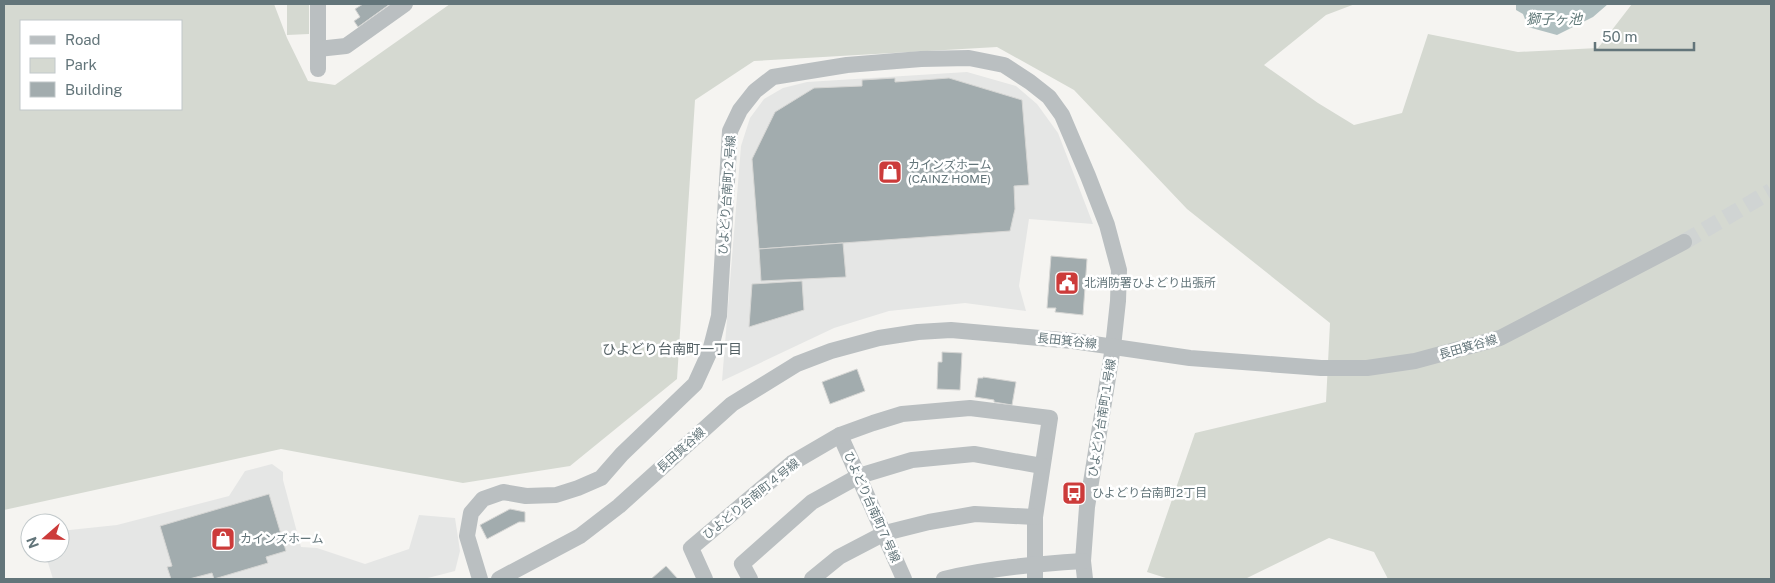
<svg xmlns="http://www.w3.org/2000/svg" width="1775" height="583" font-family="'Public Sans','Noto Sans JP',sans-serif">
<style>
.built{fill:#e5e6e5}
.green{fill:#d5d9d1;fill-rule:evenodd}
.water{fill:#b1c0c1}
.building{fill:#a2acae;stroke:#d6d6d4}
.lines{fill:none;stroke-linecap:round;stroke-linejoin:round}
.minor-tunnel{stroke:#d0d4d3;stroke-width:16;stroke-dasharray:16 8;stroke-linecap:butt}
.minor{stroke:#babfc1;stroke-width:16}
.labels{text-anchor:middle;dominant-baseline:central;stroke-width:5;stroke-linejoin:round;paint-order:stroke}
.poi-label{font-size:12px;fill:#63757a;stroke:#fff;text-anchor:start}
.street-label{font-size:12px;fill:#63757a;stroke:#fff}
.water-label{font-size:14px;font-style:italic;fill:#637b7b;stroke:#fff}
.neighbourhood-label{font-size:14px;fill:#546165;stroke:#fff}
</style>
<rect width="100%" height="100%" fill="#f5f4f1"/>
<g class="built">
<polygon points="967,72 1016,86 1037,104 1058,133 1093,224 1029,219 1019,286 1026,311 965,303 889,311 834,328 722,381 741,146 750,118 764,99 783,88 807,82"/>
<polygon points="272,464 283,472 283,480 301,547 317,548 365,564 409,549 419,515 455,518 460,551 455,571 424,579 53,579 45,553 60,553 60,531 117,525 229,496 245,471"/>
</g>
<g class="green">
<path d="M4 4H274L287 38 308 81 335 85 450 4H1355L1326 15 1264 65 1318 103 1354 125 1402 113 1428 34 1518 52 1598 48 1632 4H1771V579H1388L1374 552 1329 538 1245 579H1169L1147 572 1195 433 1326 402 1330 323 1187 209 1074 90 997 47 754 61 695 100 677 379 570 466 463 483 281 449 4 510ZM21 21H181V109H21Z"/>
<polygon points="287,4 309,4 309,34 287,35"/>
</g>
<polygon class="water" points="1516,4 1608,4 1593,17 1557,35 1528,27 1523,14 1516,10"/>
<g class="building">
<polygon points="363,4 390,4 358,27 354,21 360,17 355,9"/>
<polygon points="895,78 895,82 949,78 1022,100 1029,185 1014,186 1015,209 1010,231 759,249 752,159 775,112 814,88 862,86 862,80"/>
<polygon points="843,243 846,277 761,281 759,249"/>
<polygon points="1051,256 1087,259 1083,315 1055,312 1056,308 1047,308"/>
<polygon points="802,281 804,310 749,327 752,284"/>
<polygon points="942,352 962,353 960,390 937,389 938,362 942,362"/>
<polygon points="857,369 865,391 830,404 822,382"/>
<polygon points="983,377 1016,382 1012,405 994,402 994,400 975,397 978,378 983,378"/>
<polygon points="269,494 286,551 266,557 268,563 214,579 212,573 189,579 171,579 167,567 172,566 160,526"/>
<polygon points="510,509 525,512 525,522 519,522 487,539 480,525"/>
<polygon points="666,566 678,579 651,579"/>
</g>
<g class="lines">
<polyline class="minor-tunnel" points="1684,242 1771,191"/>
<g class="minor">
<polyline points="318,4 318,69"/>
<polyline points="318,49 346,46 405,4"/>
<polyline points="840,435 904,579"/>
<polyline points="480,579 467,536 471,513 483,499 503,492 526,496 556,495 578,488 601,478 622,454 695,384 710,351 719,316 730,131 740,110 755,91 773,77 847,65 921,59 969,58 1004,65 1030,82 1049,97 1062,115 1088,176 1107,225 1119,270 1118,301 1113,347 1087,507 1083,561 1085,579"/>
<polyline points="499,579 580,536 619,506 732,404 797,364 831,351 879,338 918,332 951,330 1073,341 1190,358 1321,368 1367,368 1415,361 1500,338 1684,242"/>
<polyline points="705,579 691,548 792,463 840,435 873,423 902,414 970,408 1050,418 1035,517 1035,579"/>
<polyline points="750,579 742,564 812,502 859,476 912,460 974,454 1042,466"/>
<polyline points="812,579 839,557 885,533 929,522 975,514 1035,517"/>
<path d="M944 579C990 568 1036 564 1083 561"/>
</g>
</g>
<defs>
<g id="shop-square" transform="scale(1.25)"><rect x="-9" y="-9" width="18" height="18" rx="4" fill="#cc3b3a" stroke="#fff"/><path d="M-5-2.5h2.3a2.7 3.5 0 0 1 5.4 0H5L5.5 6h-11ZM-1.5-2.5h3a1.5 2.3 0 0 0-3 0Z" fill="#fff"/></g>
<g id="civic-square" transform="scale(1.25)"><rect x="-9" y="-9" width="18" height="18" rx="4" fill="#cc3b3a" stroke="#fff"/><path d="M-.6-6.5H3V-4.5H.6V-3L4-1V1h2V6H-6V1h2V-1L-.6-3ZM-1.2 2.5V6h2.4V2.5Z" fill="#fff"/></g>
<g id="bus-square" transform="scale(1.25)"><rect x="-9" y="-9" width="18" height="18" rx="4" fill="#cc3b3a" stroke="#fff"/><path d="M-5-6H5V4H4V6H2V4H-2V6H-4V4H-5ZM-3.5-4V0h7V-4ZM-3.5 1.2v1.5H-2V1.2ZM2 1.2v1.5H3.5V1.2Z" fill="#fff"/></g>
</defs>
<g fill-rule="evenodd">
<use href="#shop-square" x="890" y="172"/>
<use href="#civic-square" x="1067" y="283"/>
<use href="#bus-square" x="1074" y="493"/>
<use href="#shop-square" x="223" y="539"/>
</g>
<g class="labels">
<g class="poi-label">
<text x="908" y="165">カインズホーム<tspan x="908" dy="14">(CAINZ HOME)</tspan></text>
<text x="1084" y="283">北消防署ひよどり出張所</text>
<text x="1092" y="493">ひよどり台南町2丁目</text>
<text x="240" y="539">カインズホーム</text>
</g>
<g class="street-label">
<text transform="translate(727 195) rotate(-86)">ひよどり台南町２号線</text>
<text transform="translate(1067 341) rotate(6)">長田箕谷線</text>
<text transform="translate(1468 347) rotate(-16)">長田箕谷線</text>
<text transform="translate(1102 418) rotate(-81)">ひよどり台南町１号線</text>
<text transform="translate(681 450) rotate(-42)">長田箕谷線</text>
<text transform="translate(751 499) rotate(-39)">ひよどり台南町４号線</text>
<text transform="translate(872 507) rotate(66)">ひよどり台南町７号線</text>
</g>
<g class="water-label">
<text x="1554" y="19">獅子ヶ池</text>
</g>
<g class="neighbourhood-label">
<text x="672" y="349">ひよどり台南町一丁目</text>
</g>
</g>
<rect width="1775" height="583" fill="none" stroke="#63757a" stroke-width="10"/>
<rect x="20" y="20" width="162" height="90" fill="#ffffff" stroke="#c1c8ca"/>
<rect x="30" y="36" width="25" height="8" fill="#babfc1" stroke="#c1c8ca"/>
<text x="65" y="45" font-size="15" fill="#63757a">Road</text>
<rect x="30" y="58" width="25" height="15" fill="#d5d9d1" stroke="#c1c8ca"/>
<text x="65" y="70" font-size="15" fill="#63757a">Park</text>
<rect x="30" y="82" width="25" height="15" fill="#a2acae" stroke="#c1c8ca"/>
<text x="65" y="95" font-size="15" fill="#63757a">Building</text>
<g transform="translate(45 538) rotate(250)"><circle r="24" fill="#ffffff" stroke="#c1c8ca"/>
<path d="M0-4L9 19L0 12L-9 19Z" fill="#cc3b3a"/>
<text y="-8" font-size="14" font-weight="bold" text-anchor="middle" fill="#63757a">N</text>
</g>
<path d="M1595 42v8h99v-8" fill="none" stroke="#63757a" stroke-width="2.5"/>
<text x="1602" y="42" font-size="15" fill="#63757a" stroke="#ffffff" stroke-width="4" paint-order="stroke">50 m</text>
</svg>
